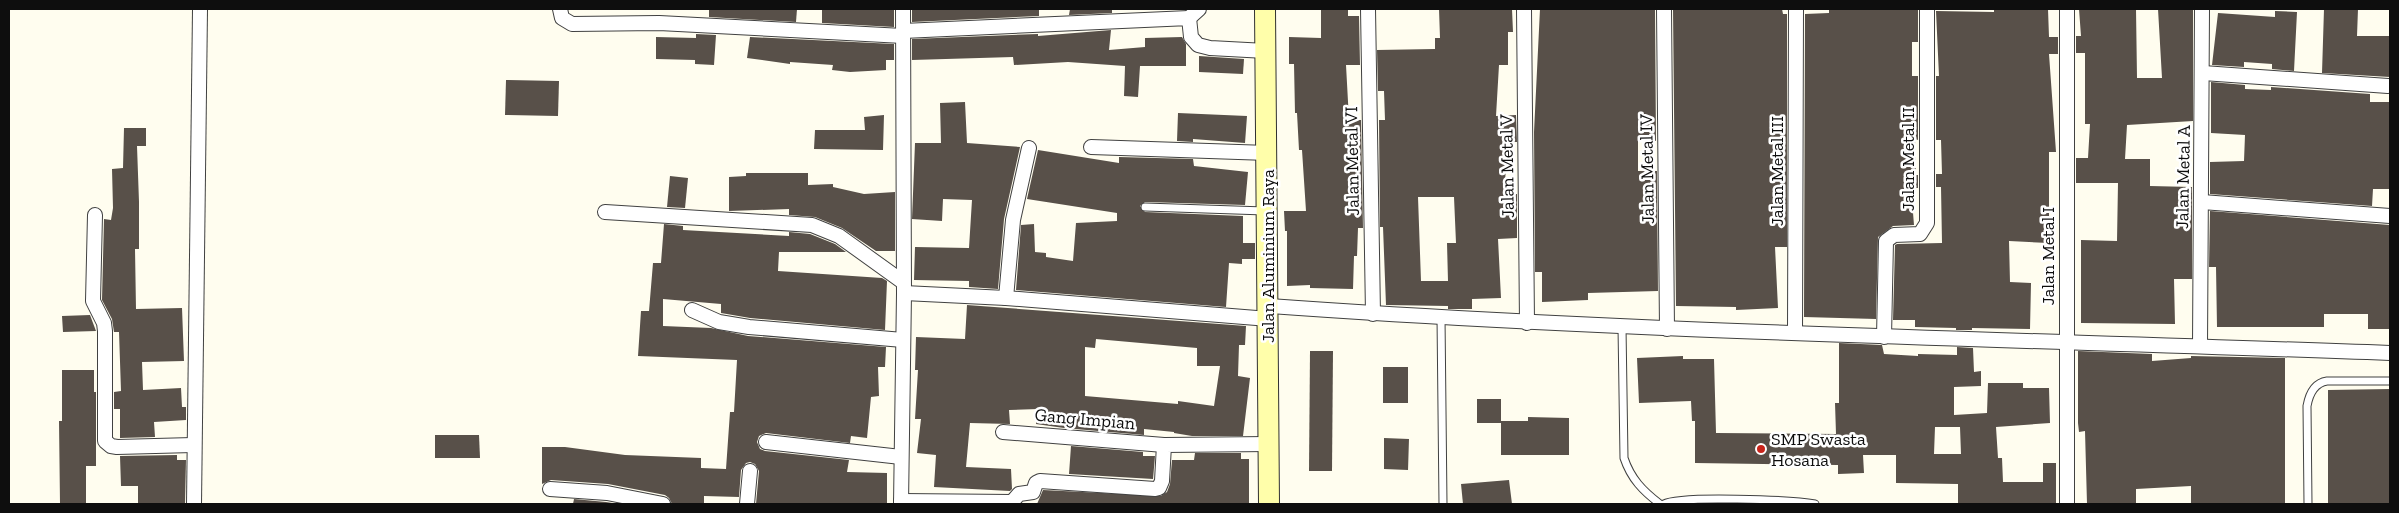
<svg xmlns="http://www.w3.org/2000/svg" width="2399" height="513" font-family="'Zilla Slab',serif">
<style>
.building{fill:#585049;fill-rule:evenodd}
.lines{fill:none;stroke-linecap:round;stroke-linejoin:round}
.lane-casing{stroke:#414141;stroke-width:9}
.street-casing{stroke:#414141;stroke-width:16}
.secondary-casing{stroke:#303030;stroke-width:22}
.lane{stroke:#fff;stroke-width:7}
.street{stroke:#fff;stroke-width:14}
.secondary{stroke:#fffeaa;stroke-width:20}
.poi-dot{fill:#c8241b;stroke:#fff;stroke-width:2}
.labels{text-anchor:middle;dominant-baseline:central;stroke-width:5;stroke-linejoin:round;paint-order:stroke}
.street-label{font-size:18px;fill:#0e0e0e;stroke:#fff}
.poi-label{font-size:18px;fill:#0e0e0e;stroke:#fff;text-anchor:start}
</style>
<rect width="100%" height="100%" fill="#fffdef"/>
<g class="building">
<polygon points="709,9 797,9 796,22 709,17"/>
<polygon points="869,9 894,9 894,27 822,23 822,10"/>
<polygon points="912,9 1039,9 1039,16 912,22"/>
<polygon points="1070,9 1112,9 1112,13 1069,15"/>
<polygon points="1321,9 1348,9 1348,16 1359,16 1360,65 1346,65 1349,120 1361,120 1363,228 1358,228 1357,256 1354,256 1353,289 1310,288 1310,285 1287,286 1287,231 1285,231 1284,211 1306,211 1302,150 1299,150 1297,113 1295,113 1294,64 1289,64 1289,37 1321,38"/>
<path d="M1439 9H1512L1513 32H1508V65H1499L1496 116 1516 115 1517 142H1508L1504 194H1517V238L1498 239 1501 298 1472 299V309H1448V306L1386 305 1383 227H1380L1379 120H1385L1384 91H1378L1377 50 1435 49V38H1440ZM1418 197H1454L1456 243H1447L1448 281H1421Z"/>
<polygon points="1540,9 1655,9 1656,141 1638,141 1638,171 1657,171 1658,291 1588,293 1588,300 1542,302 1542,272 1535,272 1534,132"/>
<polygon points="1673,9 1782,9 1783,14 1787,14 1787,247 1775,247 1778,308 1736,310 1736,307 1676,306"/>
<polygon points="1829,9 1918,9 1918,42 1912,42 1912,76 1918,76 1918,140 1915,139 1916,175 1918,175 1918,188 1911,188 1914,225 1893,226 1878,237 1876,319 1804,317 1805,14 1829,13"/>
<polygon points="1994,9 2048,9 2049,37 2058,37 2058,54 2049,54 2056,152 2049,152 2049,243 2009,241 2010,282 2031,283 2030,329 1972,328 1972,330 1956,330 1956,328 1915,327 1915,320 1893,320 1895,245 1897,244 1942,243 1941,187 1936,187 1936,174 1942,174 1941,140 1936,140 1936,76 1939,76 1936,11 1994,12"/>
<polygon points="2079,9 2136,9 2137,78 2162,78 2158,9 2193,9 2193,121 2127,125 2125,159 2150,159 2150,186 2192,187 2192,279 2174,279 2175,324 2081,323 2081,240 2117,241 2118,183 2076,183 2076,158 2088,158 2090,124 2085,124 2085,53 2076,53 2076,36 2081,36"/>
<polygon points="2324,9 2358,9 2357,36 2390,36 2390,77 2322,73"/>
<polygon points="2275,11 2297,12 2294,71 2272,69 2272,64 2244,62 2244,67 2212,65 2218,13 2275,17"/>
<polygon points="1111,30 1109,50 1145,47 1145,38 1182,37 1186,44 1186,66 1140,66 1138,97 1124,96 1125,66 1068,62 1014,65 1013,57 912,60 912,39 1038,34 1038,36"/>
<polygon points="696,34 716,35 714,65 695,64 695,60 656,59 656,37 696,38"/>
<polygon points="750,37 894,44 894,60 886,60 886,70 850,72 832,70 833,65 790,62 790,64 747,58"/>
<polygon points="1199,56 1244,59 1243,74 1199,72"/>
<polygon points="506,80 559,81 558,116 505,115"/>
<polygon points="2211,82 2245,85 2245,89 2271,90 2271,87 2370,94 2370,102 2390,102 2390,189 2373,189 2372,206 2210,194 2210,162 2244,161 2245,135 2211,133"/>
<polygon points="965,102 967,143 1020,147 1004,219 998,289 969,287 969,281 914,280 915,247 969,248 972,200 943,199 942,221 912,219 915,143 941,143 940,103"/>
<polygon points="1178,113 1247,116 1245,143 1193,139 1193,142 1177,141"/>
<polygon points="884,115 883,150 814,149 815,130 865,130 864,117"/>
<polygon points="124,128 146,128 146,146 137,146 139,202 139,249 135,249 136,309 182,308 184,361 142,362 143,390 181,388 182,407 186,407 186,420 154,422 155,437 120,438 120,409 114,409 114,392 121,391 119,332 114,332 112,319 102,300 104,219 111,220 113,208 112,169 123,168"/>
<polygon points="1038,150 1119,163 1119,157 1193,159 1194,166 1248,172 1245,205 1145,202 1140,206 1145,212 1243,216 1243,243 1255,243 1255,259 1242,259 1242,264 1229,263 1226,307 1016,290 1021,225 1034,224 1035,252 1046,253 1046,257 1073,261 1076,223 1117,221 1117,213 1027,199"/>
<polygon points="746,173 808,173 808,185 833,184 833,187 864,194 895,192 895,251 876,251 842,228 815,217 789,215 789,209 729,211 729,177 746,176"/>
<polygon points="670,176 688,178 685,208 667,207"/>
<polygon points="2210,211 2390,225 2390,329 2368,329 2368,314 2324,314 2324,327 2217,327 2216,267 2209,267"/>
<polygon points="664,224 683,226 683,230 789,236 789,232 810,234 835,244 846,252 779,252 778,271 882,278 887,281 885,330 750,318 721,313 721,304 663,299 663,326 711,328 748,336 886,347 885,367 878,367 879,396 871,397 867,438 851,436 850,443 766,433 759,436 757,442 760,449 765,451 849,460 847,472 887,473 887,504 756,504 759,471 755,464 750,462 746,463 741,470 739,497 704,496 704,504 672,504 669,498 665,495 608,484 551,480 542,484 542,447 565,447 625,455 701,458 701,468 726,469 730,412 734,412 737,360 638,356 641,311 649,311 653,263 661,263"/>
<path d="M967 305 1246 326 1245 345H1239L1238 376 1250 378 1243 436H1192L1174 433V432L1144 429V435L1064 428 1036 424 1038 409 1009 410 1010 424 970 423 966 467 1011 469 1012 489 1010 491 934 487 936 455 917 453 921 419H915L918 370H915L916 337 965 339ZM1096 339 1197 348V366H1220L1214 406 1178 401V404L1085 396V347L1095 348Z"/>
<polygon points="90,315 96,331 63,332 62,316"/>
<path d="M1839 343 1882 345 1884 354 1918 356V354L1957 355V347L1973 348 1974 372 1981 371V386L1954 387V415L1987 413 1988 383H2023V388H2049L2050 423 1996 427 1998 458H2002L2003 482H2043V463H2056V504H1958V484L1896 483V455H1863L1864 473 1838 474V465L1695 463V421H1692L1691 401 1639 403 1637 358 1683 356V359H1714L1716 433 1836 434 1835 403H1839ZM1935 427H1960L1961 454H1934Z"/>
<polygon points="1310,351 1333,351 1332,471 1309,471"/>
<polygon points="2078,351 2152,354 2152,361 2191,358 2191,356 2285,358 2285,504 2191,504 2191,486 2136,489 2136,504 2087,504 2085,431 2079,432 2078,423"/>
<rect x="1383" y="367" width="25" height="36"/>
<polygon points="62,370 94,370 94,392 96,392 96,466 86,466 86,503 60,504 59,421 62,421"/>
<polygon points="2390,389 2390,504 2328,504 2328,390"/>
<rect x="1477" y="399" width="24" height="24"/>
<polygon points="1528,417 1569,418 1569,455 1501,455 1501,421 1528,421"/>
<polygon points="435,435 479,435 480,458 435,458"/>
<polygon points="1384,438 1409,439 1408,470 1384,469"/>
<polygon points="1071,446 1143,452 1143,456 1155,456 1153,479 1069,474"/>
<polygon points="1195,453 1241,453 1241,459 1249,459 1249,504 1037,504 1043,490 1161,496 1167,492 1170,484 1172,460 1194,460"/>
<polygon points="177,455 177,460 186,460 185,504 138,504 138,486 121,486 120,456"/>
<polygon points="1509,480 1512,504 1463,504 1461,484"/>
<polygon points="574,499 606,502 619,504 573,504"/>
</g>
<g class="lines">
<g class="lane-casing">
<g id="lane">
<polyline points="1145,207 1265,211"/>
<polyline points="1441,317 1443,504"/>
<path d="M1622 327 1624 458C1631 479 1643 491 1660 504"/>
<path d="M1664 504C1680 495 1793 500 1815 504"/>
<path d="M2308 504 2307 406C2309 395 2314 383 2327 381H2390"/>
</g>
</g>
<g class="street-casing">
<g id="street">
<polyline points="560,9 562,18 572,24 659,23 903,36"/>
<polyline points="1368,9 1373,314"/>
<polyline points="1524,9 1527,323"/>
<polyline points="1664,9 1667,329"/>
<polyline points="2067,9 2067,504"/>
<polyline points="1189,18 1199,9"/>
<polyline points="903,31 1189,18 1191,37 1198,45 1210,48 1266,51"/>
<polyline points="2203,73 2388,86"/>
<polyline points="1091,147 1268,153"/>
<polyline points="2202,202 2390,216"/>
<polyline points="605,212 812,225 839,236 903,282"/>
<polyline points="95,215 93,301 104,323 105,331 105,441 111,446 117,447 193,445"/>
<polyline points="904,293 1006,298 1269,319"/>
<polyline points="1006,298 1013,220 1029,148"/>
<path d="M1269 306C1642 333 2016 339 2390 353"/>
<polyline points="692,310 719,322 749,327 903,340"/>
<polyline points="1795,333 1796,9"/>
<polyline points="1884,337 1886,241 1894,235 1920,234 1927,223 1927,9"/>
<polyline points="2200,346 2202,9"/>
<polyline points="1003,432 1164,445"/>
<polyline points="766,442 901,457"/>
<polyline points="550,489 607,493 663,504"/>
<polyline points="901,501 1012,502 1019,494 1033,492 1036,483 1040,481 1155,489 1159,488 1162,481 1164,445 1269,444"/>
<polyline points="194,504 200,9"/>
<polyline points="747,504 750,471"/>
<polyline points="901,504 904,293 903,9"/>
</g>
</g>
<g class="secondary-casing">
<polyline id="secondary" points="1265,9 1269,504"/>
</g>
<use href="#lane" class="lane"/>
<use href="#street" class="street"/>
<use href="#secondary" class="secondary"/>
</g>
<circle class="poi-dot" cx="1761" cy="449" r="5"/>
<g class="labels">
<g class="street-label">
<text transform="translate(1908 159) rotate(-90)">Jalan Metal II</text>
<text transform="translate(1352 161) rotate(-91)">Jalan Metal VI</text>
<text transform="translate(1507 166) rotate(-91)">Jalan Metal V</text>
<text transform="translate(1647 169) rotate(-91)">Jalan Metal IV</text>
<text transform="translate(1777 171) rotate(-90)">Jalan Metal III</text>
<text transform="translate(2183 177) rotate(-89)">Jalan Metal A</text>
<text transform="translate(1268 256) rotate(-90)">Jalan Aluminium Raya</text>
<text transform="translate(2048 256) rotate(-90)">Jalan Metal I</text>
<text transform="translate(1085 419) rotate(5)">Gang Impian</text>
</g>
<g class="poi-label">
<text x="1771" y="439">SMP Swasta<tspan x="1771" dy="21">Hosana</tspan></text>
</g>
</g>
<rect width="2399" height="513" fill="none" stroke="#0e0e0e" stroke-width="20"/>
</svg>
